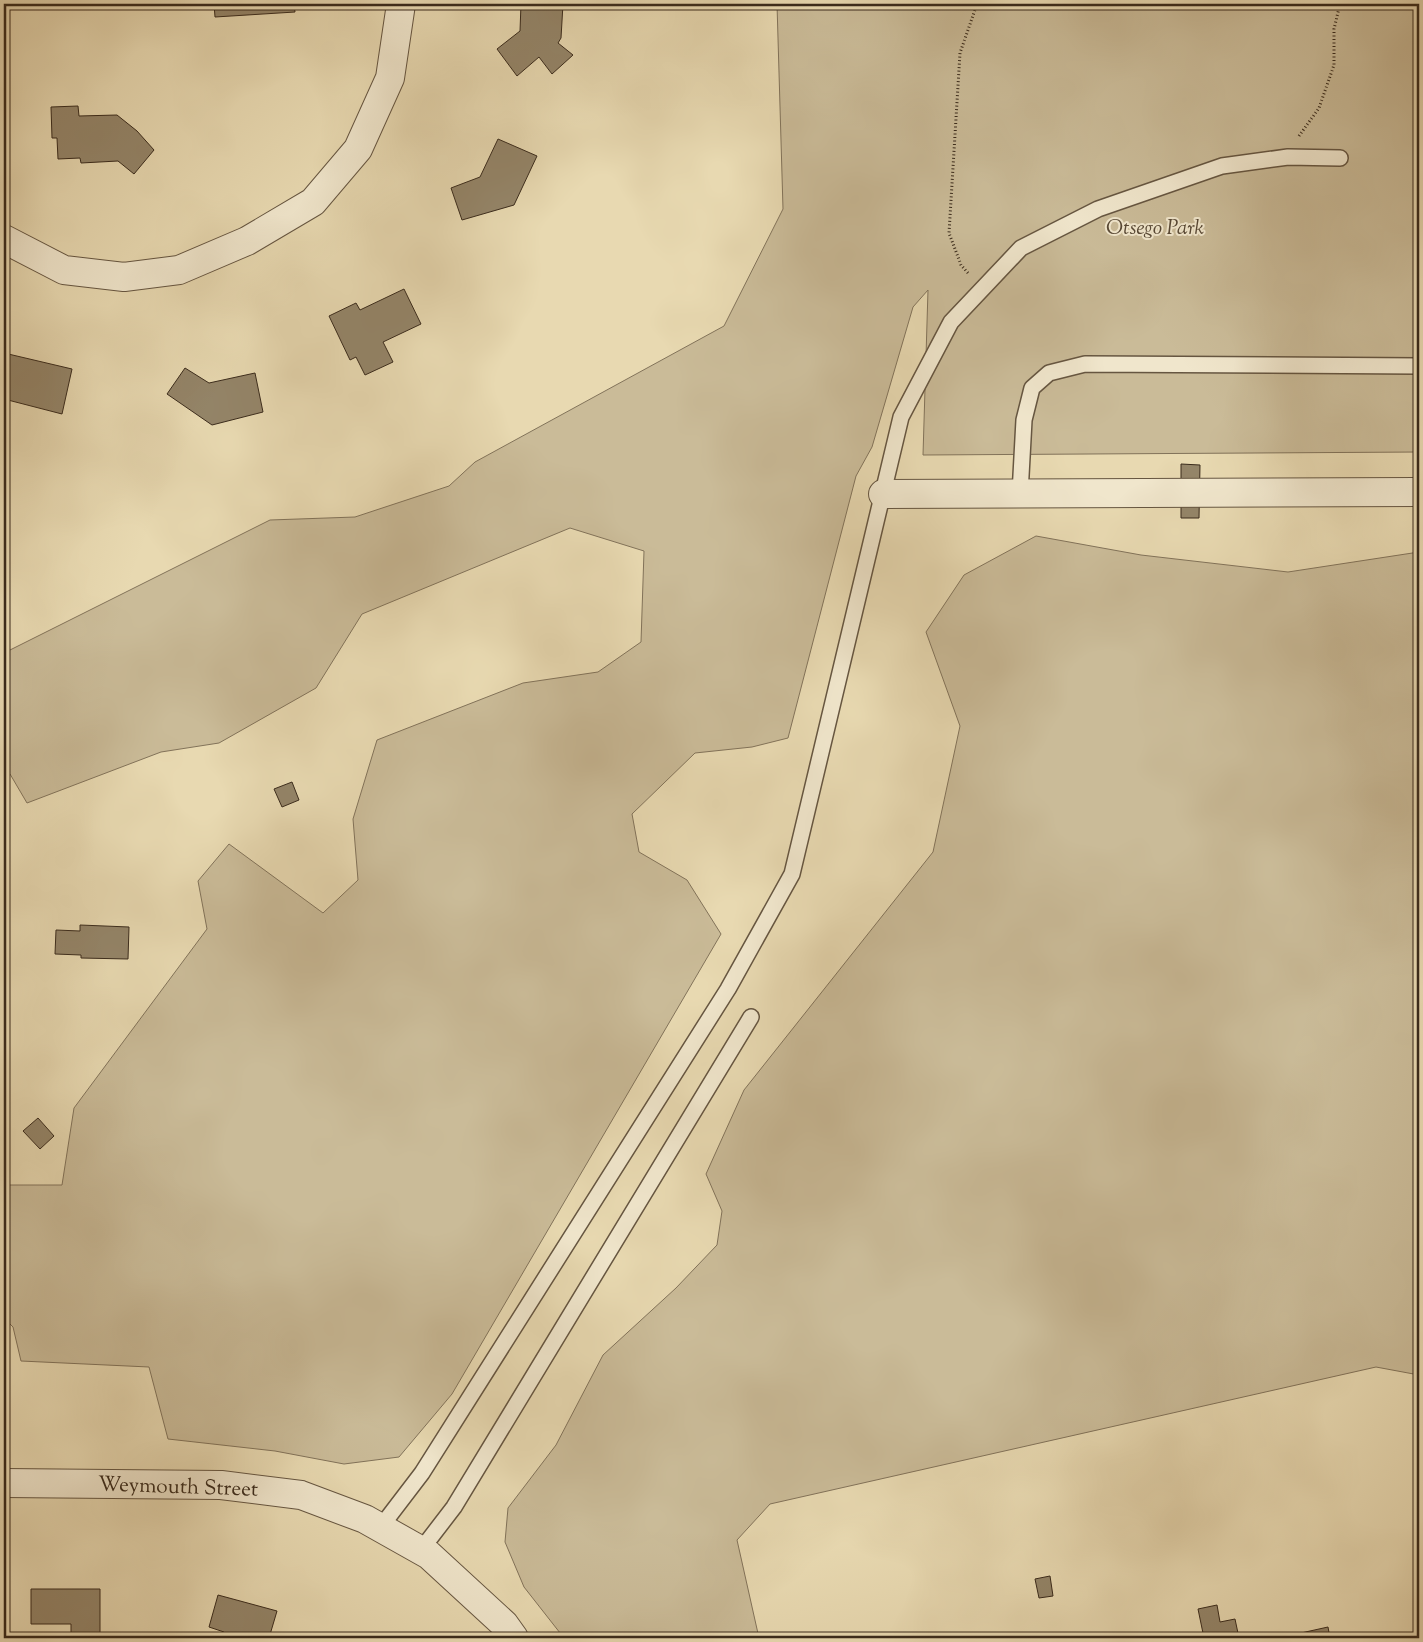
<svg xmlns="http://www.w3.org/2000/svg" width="1423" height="1642" font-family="'Sorts Mill Goudy',serif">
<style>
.green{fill:#cabb98;stroke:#82735a}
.building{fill:#948569;stroke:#3a2b1c}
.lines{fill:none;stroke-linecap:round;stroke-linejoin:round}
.lane-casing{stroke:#665641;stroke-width:18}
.street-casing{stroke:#665641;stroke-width:30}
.path{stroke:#3a2b1c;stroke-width:3;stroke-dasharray:1 2.5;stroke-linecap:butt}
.lane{stroke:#f0e6cc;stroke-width:15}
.street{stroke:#f0e6cc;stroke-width:28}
.labels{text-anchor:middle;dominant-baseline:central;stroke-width:4;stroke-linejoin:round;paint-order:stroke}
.park-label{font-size:21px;font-style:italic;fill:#574835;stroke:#f0e6cc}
.street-label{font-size:21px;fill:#3a2b1c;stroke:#f0e6cc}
</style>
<rect width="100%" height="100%" fill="#e8d9b1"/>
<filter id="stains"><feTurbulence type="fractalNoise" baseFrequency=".004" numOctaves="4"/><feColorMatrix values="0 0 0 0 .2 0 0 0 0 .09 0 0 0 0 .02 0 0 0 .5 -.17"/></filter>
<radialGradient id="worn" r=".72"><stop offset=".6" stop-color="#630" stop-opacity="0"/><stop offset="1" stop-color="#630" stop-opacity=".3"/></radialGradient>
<g class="green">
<polygon points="777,4 1419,4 1419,452 923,455 928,290 913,307 872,447 856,476 788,738 752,747 695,753 632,814 639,852 687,880 721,934 452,1394 399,1457 344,1464 275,1451 168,1439 149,1367 21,1361 13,1327 4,1318 4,1185 62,1185 74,1108 207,929 198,881 229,844 323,913 358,880 353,819 377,740 523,683 598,672 641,642 644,551 570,528 362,614 316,688 219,743 161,752 27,803 10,774 4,770 4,653 270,520 355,517 449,486 475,462 724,326 783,209"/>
<polygon points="1036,536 1141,555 1288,572 1419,552 1419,1375 1376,1367 770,1504 737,1540 759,1638 564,1638 524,1587 505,1542 508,1508 556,1445 603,1355 676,1288 717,1245 722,1211 706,1174 744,1090 933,852 960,726 926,632 964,575"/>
</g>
<g class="building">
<polygon points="214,4 294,4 295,12 215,17"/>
<polygon points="521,4 563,4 561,38 558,43 573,55 552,74 539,57 517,76 497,49 520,31"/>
<polygon points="78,106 79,116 117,115 137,131 154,150 134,174 118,161 81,163 80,158 58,159 57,138 52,138 51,107"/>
<polygon points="498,139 537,156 514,205 462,220 451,188 480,177"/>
<polygon points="404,289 421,324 383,342 393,362 365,375 356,357 350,360 329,316 356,303 360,310"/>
<polygon points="4,353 72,369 62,414 4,399"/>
<polygon points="185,368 209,383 255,373 263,412 212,425 167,394"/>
<polygon points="1181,464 1200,465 1199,518 1181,518"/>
<polygon points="292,782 299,800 282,807 274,789"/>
<polygon points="80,925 129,927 128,959 81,958 81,955 55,954 56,930 80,931"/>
<polygon points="38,1118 54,1136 40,1149 23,1131"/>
<polygon points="1050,1576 1053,1596 1039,1598 1035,1579"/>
<polygon points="31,1589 100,1589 100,1638 71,1638 71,1624 31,1624"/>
<polygon points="218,1595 277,1611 269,1638 230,1638 222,1636 224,1632 209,1627"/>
<polygon points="1217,1605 1220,1622 1235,1619 1239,1638 1204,1638 1198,1609"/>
<polygon points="1328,1627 1330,1638 1293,1638 1292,1635"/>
<polygon points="1367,1634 1368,1638 1346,1638"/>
</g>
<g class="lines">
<g class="lane-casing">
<g id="lane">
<polyline points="1020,494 1024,420 1032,388 1049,373 1085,364 1419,366"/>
<polyline points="380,1528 422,1473 728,989 792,874 901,417 951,322 1021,248 1098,209 1222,166 1288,157 1340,158"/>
<polyline points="421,1550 454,1507 751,1017"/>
</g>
</g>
<g class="street-casing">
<g id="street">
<polyline points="4,239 64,270 124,277 179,270 247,241 313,202 358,149 390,78 401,4"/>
<polyline points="883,494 1419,492"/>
<polyline points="4,1483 221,1485 301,1495 365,1519 429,1555 504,1624 514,1638"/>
</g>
</g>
<g class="path">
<polyline points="1299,136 1319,108 1334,65 1334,29 1340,4"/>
<polyline points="968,273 961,265 949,233 960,53 977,4"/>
</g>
<use href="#lane" class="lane"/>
<use href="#street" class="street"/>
</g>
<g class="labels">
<g class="park-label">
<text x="1155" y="229">Otsego Park</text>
</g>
<g class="street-label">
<text transform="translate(178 1488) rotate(2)">Weymouth Street</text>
</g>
</g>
<rect width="1423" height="1642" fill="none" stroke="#e8d9b1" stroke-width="20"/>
<rect x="5" y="5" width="1413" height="1632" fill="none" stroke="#3a2b1c" stroke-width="2.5"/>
<rect x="10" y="10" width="1403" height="1622" fill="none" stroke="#3a2b1c"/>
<rect width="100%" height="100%" filter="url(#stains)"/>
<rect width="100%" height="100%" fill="url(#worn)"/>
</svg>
